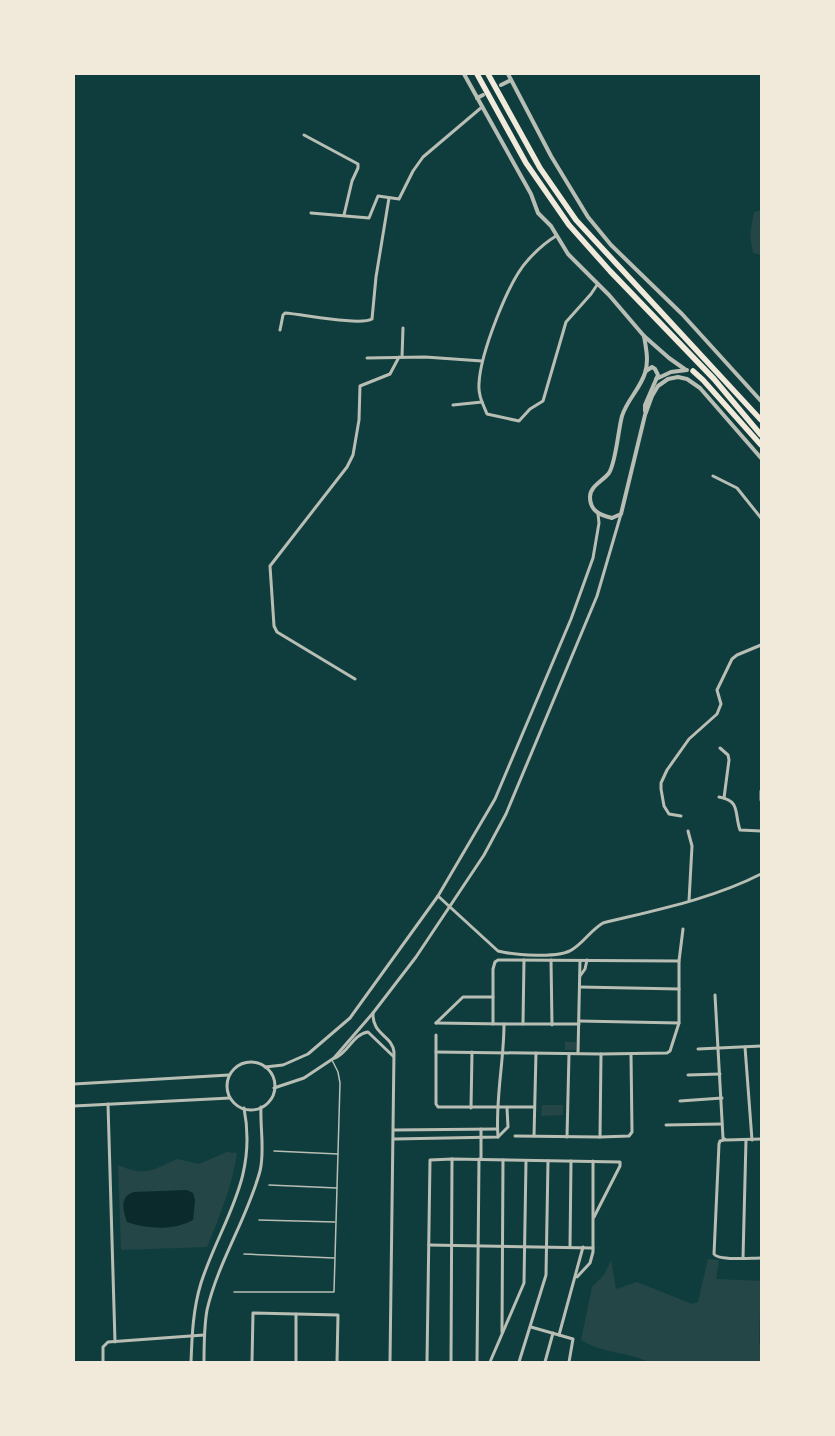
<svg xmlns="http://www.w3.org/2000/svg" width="835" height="1436" font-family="Lato,sans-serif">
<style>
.green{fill:#244646}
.water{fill:#0a2a2b}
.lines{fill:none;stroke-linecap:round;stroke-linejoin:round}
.service{stroke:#b8beb3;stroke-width:1.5}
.minor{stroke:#b8beb3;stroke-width:3}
.tertiary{stroke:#b8beb3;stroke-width:4}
.motorway{stroke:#f1e9da;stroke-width:5.5}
</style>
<rect width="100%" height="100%" fill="#0f3d3e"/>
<g class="green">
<polygon points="761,210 761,255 753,253 750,235 754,212"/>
<rect x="565" y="1042" width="11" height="8"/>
<polygon points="542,1105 563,1105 563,1115 541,1116"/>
<path d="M227 1152 237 1153C232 1186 220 1216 207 1247L121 1250 118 1165C145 1177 153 1170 177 1159L199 1164Z"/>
<path d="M708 1259 719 1260 716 1279 761 1281 759 1343 761 1344V1362H649C627 1352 601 1353 581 1340L592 1287 604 1275 611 1260 616 1289 637 1282 692 1304 698 1302Z"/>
</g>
<path class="water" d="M187 1190 193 1193 195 1200 193 1220C173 1231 148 1229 127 1222 123 1210 119 1197 134 1192Z"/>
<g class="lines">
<g class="service">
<polyline points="274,1151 338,1154"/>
<polyline points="269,1185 337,1188"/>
<polyline points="259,1220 335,1222"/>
<polyline points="244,1254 334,1258"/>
<polyline points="234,1292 334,1292 340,1083 338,1072 332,1060"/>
</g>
<g class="minor">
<polyline points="304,135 358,164 358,168 352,181 344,215"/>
<polyline points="311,213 369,218 378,196 399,199 413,171 423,157 482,107"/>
<path d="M556 236C546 242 536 251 528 260 508 281 480 355 479 384 478 395 483 404 487 414L519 421 530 409 543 401 566 322 591 294 597 285"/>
<path d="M280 330 283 315 285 313C302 314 360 326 372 319L376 277 389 198"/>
<polyline points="402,357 403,328"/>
<polyline points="367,358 425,357 482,361"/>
<polyline points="453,405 482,402"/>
<polyline points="713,476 737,488 761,518"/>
<polyline points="355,679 277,632 274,626 270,566 347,467 353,455 359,420 360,386 390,374 399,357"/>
<polyline points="720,748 728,755 729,760 724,798"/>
<polyline points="761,791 761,800"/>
<path d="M719 797C741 801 734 813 740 830L761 831"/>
<polyline points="681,816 669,814 664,806 661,789 661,783 667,770 689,739 717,714 721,704 717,690 732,659 737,655 761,645"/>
<polyline points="688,831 692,846 689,901"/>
<path d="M438 896 498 951C513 955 560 959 573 949 584 942 591 930 603 923 656 910 712 899 761 874"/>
<polyline points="551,960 552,1025"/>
<polyline points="679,961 683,929"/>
<polyline points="580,976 585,969 587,960"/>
<polyline points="580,987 679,989"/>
<polyline points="715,995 723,1138 726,1140 761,1139"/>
<path d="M373 1013C372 1035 392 1035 394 1052L390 1362"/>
<polyline points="579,1021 679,1023"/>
<path d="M436 1023 504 1024C504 1062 495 1100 498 1137"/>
<polyline points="436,1023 463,997 493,997"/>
<polyline points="504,1024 579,1024"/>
<polyline points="523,1024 524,960"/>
<polyline points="436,1035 436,1104 438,1107 534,1107"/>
<polyline points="745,1047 752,1140"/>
<polyline points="698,1049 761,1046"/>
<polyline points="436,1052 601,1054 667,1053 670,1051 679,1023 679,961 498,960 495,962 493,969 493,1024"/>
<polyline points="578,1053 580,961"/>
<path d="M335 1058C348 1053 353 1034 368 1032L393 1056"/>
<circle cx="251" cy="1086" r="24"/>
<polyline points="265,1067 283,1065 308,1054 350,1018 438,896 495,799 571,619 593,558 599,523 598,514"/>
<polyline points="688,1075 720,1074"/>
<polyline points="74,1084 229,1075"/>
<polyline points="274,1088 304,1078 334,1058 373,1013 416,957 484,855 506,814 597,596 621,514"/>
<polyline points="680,1101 722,1098"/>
<polyline points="108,1104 115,1342"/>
<polyline points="74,1106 230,1098"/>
<polyline points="471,1108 472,1052"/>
<polyline points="666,1125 722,1124"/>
<polyline points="481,1129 481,1159"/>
<polyline points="394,1130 497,1129"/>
<polyline points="515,1136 600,1137 629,1136 632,1132 631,1054"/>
<polyline points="534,1136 536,1053"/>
<polyline points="567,1137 569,1054"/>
<polyline points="600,1137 601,1054"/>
<polyline points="394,1139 498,1137 508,1127 507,1108"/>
<path d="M724 1140 720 1141 719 1144 714 1254C719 1261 751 1258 761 1258"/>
<polyline points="429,1245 593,1248"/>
<polyline points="570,1247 571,1161"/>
<polyline points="743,1258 746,1140"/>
<polyline points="577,1277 590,1263 593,1252 593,1161"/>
<polyline points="531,1327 573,1339 569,1362"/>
<polyline points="502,1332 503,1160"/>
<polyline points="559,1335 583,1247"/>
<polyline points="103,1362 103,1347 108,1342 204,1335"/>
<path d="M191 1362C192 1335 193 1309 201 1283 221 1221 258 1180 244 1108"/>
<path d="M204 1362C204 1345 204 1327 207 1310 218 1262 247 1219 260 1171 265 1151 260 1128 261 1107"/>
<polyline points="252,1362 253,1313 338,1315 337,1362"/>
<polyline points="296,1362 296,1314"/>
<polyline points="427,1362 430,1160 452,1159 620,1162 620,1166 594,1217"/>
<polyline points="451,1362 452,1159"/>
<polyline points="477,1362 479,1159"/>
<polyline points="490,1362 524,1283 526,1161"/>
<polyline points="519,1362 546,1275 548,1161"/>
<polyline points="545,1362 553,1333"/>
</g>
<g class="tertiary">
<polyline points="464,74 531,194 538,213 551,226 568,254 609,295 644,336 669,358 686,370"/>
<polyline points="508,74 551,156 588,217 611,245 682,314 761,401"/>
<polyline points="501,85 511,80"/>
<polyline points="477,98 483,95"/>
<path d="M644 336C646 348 649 361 645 373 640 389 627 400 622 416 618 431 616 462 609 473 603 481 590 486 590 497 590 511 600 515 612 518L621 514 645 415 652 396 658 386 668 379 678 377 687 379 700 388 761 458"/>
<polyline points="656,379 671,372 687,370"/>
<polyline points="645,411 645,405 658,375 655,369 652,367 646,371"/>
</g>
<g class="motorway">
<polyline points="477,74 526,163 569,225 610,271 714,379 761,435"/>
<polyline points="488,74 540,168 576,220 761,420"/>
<polyline points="693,371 703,380 761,445"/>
</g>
</g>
<rect width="835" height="1436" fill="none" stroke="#f1e9da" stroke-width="150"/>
</svg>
